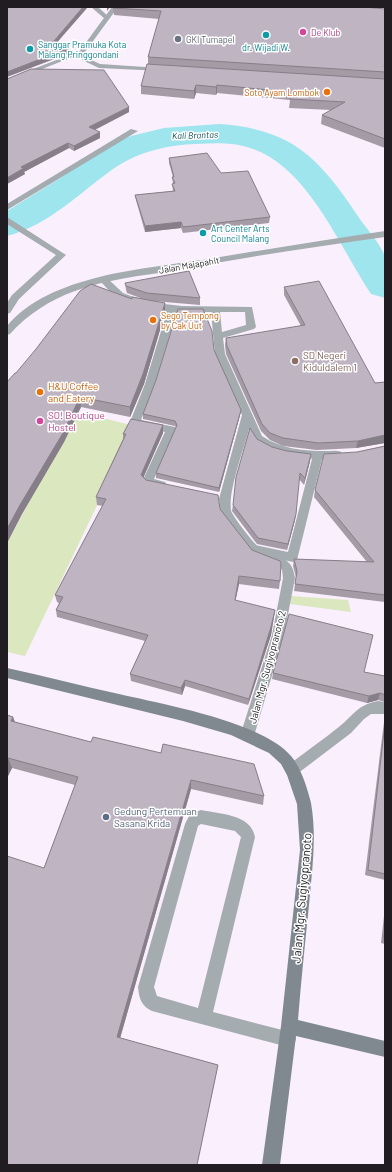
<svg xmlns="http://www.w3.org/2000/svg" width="392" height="1172" font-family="Barlow,sans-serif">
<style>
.green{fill:#dbe7bf}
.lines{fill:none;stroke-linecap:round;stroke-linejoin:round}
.river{fill:#9ee5ee;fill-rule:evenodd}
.service{fill:#a5acb0;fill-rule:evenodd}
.minor{fill:#a5acb0;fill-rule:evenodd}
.tertiary{fill:#a5acb0;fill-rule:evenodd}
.secondary{fill:#808990;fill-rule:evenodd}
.wall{fill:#a49ba7}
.shaded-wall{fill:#867e88}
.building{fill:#bfb4c2;stroke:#867e88}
.hotel-dot{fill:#d1479c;stroke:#fff;stroke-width:1.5}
.culture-dot{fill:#0f9aa8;stroke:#fff;stroke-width:1.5}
.worship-dot{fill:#6b7280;stroke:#fff;stroke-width:1.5}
.food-dot{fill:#e8710a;stroke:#fff;stroke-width:1.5}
.education-dot{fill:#8d6e63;stroke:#fff;stroke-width:1.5}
.service-dot{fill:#5c6f8a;stroke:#fff;stroke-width:1.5}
.labels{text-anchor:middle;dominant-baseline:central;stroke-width:3;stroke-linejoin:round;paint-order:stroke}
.far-hotel-label{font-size:9px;fill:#b23c85;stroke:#fff;text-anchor:start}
.far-worship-label{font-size:9px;fill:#5b616d;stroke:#fff;text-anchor:start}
.far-culture-label{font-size:9px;fill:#0d838f;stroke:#fff;text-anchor:start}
.far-food-label{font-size:9px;fill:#c56008;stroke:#fff;text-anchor:end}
.far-water-label{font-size:9px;font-style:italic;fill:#02474d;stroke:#fff}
.far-street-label{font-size:9px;fill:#201c21;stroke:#fff}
.education-label{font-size:10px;fill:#785e54;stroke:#fff;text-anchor:start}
.food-label{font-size:10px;fill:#c56008;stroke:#fff;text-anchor:start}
.hotel-label{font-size:10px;fill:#b23c85;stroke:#fff;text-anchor:start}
.street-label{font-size:10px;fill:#201c21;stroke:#fff}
.service-label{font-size:10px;fill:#4e5e75;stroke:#fff;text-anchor:start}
.near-street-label{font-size:12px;fill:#201c21;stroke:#fff}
</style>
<rect width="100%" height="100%" fill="#faeffd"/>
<g class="green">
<polygon points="78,412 135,426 25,656 7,652 7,543"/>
<polygon points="291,596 348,600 351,612 290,604"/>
</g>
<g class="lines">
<path class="river" d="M219 124C296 129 322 162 362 222 368 230 384 249 385 258 387 270 385 285 385 298L371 294C340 248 308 166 250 148 233 142 214 143 196 144 168 145 140 151 116 167 81 191 50 225 7 236V211L62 177 94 152 109 144 131 136 164 128Z"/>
<g class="service">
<polygon points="91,7 98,7 110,18 105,19"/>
<polygon points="80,51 85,52 7,83 7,79"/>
<polygon points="131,129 138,131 7,210 7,204"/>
<polygon points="7,217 66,255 19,299 10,313 7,314 7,303 12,295 56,255 7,224"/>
<polygon points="173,305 178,308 155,384 141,420 175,427 176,430 154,479 165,482 167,485 161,489 143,485 142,482 165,432 131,425 130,422 145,384 168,308"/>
<polygon points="318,451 323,455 297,560 293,562 251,553 249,550 251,547 255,545 288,552 313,455"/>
<path d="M201 810C220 814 251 814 255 837L213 1012 294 1033 296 1039 294 1045 288 1047 152 1011C141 1006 139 998 138 987L185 824 190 814ZM201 824 235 831 241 837 198 1008 157 996 154 987 198 826Z"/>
</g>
<g class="minor">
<path d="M104 277 107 278 123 293 147 302 182 306 252 307 256 327 254 329 223 338 225 354 262 436C281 449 304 451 327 451 333 451 341 449 344 455 337 467 273 453 261 446 254 442 252 436 249 429 244 449 228 491 231 510 231 515 258 549 263 551 279 560 292 555 295 578L284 635 254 736 252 740 247 742 242 740 240 736 272 635 283 578 282 570 280 567 253 557 221 516 219 499 242 415 215 354 211 312C181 313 142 314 117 297 111 293 106 287 101 282L100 280ZM220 312H245L246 325 222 332Z"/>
<path d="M378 701 385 702V714H371L364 719 351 733 297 774 292 776 287 774 285 770 287 766C305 752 323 740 340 726 355 714 357 705 378 701Z"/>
</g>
<g class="tertiary">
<polygon points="112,7 118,7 85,52 87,58 100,64 160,68 162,69 162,71 99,68 82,60 79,52"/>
<path d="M385 231V237C315 247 245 257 176 270 142 276 107 279 75 291 50 300 28 314 10 334L7 335V326C51 274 145 269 208 259 267 249 326 240 385 231Z"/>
</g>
<path class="secondary" d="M7 668C44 676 82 686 119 694 162 704 263 722 291 756 301 768 307 787 311 803 317 837 312 871 309 905 305 944 301 982 298 1020L385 1041V1057L296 1036 280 1165H262L281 1026 300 850 297 804 287 775 281 764 269 753 231 735 183 721 7 678Z"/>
</g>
<g class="wall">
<polygon points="113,8 385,9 385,148 321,124 322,115 331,110 289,108 290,100 217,93 216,95 196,93 194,99 141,94 141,86 148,64 148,57 159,19 114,15"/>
<polygon points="7,79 129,107 129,112 95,130 100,138 74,151 69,148 24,172 25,174 7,184"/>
<polygon points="169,158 221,173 270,217 269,223 183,233 181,228 145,232 136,200 135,195 173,191 172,184 173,184 172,177 173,177 169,163"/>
<polygon points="125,283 200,298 200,305 153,301 165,303 165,313 144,384 130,417 81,407 64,442 22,514 7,543 7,382 16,373 132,298 132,297 143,299 127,293 126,290"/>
<polygon points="284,287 375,383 385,382 385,443 356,448 317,450 283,446 270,440 261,431 226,354 225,345 226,338 301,326 284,295"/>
<polygon points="214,350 241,410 240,415 219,492 156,478 156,473 176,427 175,426 143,419 143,414"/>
<polygon points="163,433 143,478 146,480 220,509 252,550 280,581 279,589 239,584 235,601 275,610 271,635 248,705 185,686 182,695 131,681 130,674 145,641 57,617 56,610 59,603 57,602 55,595 103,506 97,505 96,497 123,439 123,434"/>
<polygon points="385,446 385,602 294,591 296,577 293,566 294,559 367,562 314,497 315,490 357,452"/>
<polygon points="272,447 287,451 311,454 310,461 304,485 299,479 295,520 287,550 257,544 232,511 233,505"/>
<polygon points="364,672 385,676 385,702 378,700 367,703 272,679 273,673"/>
<polygon points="385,714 385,880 365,875"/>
<polygon points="7,715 13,717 15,722 264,796 263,805 191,789 120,1038 218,1065 197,1165 7,1165 44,868 75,785 12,768 7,778"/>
<polygon points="385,907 385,944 381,943"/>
</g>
<g class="shaded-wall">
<polygon points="83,7 88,7 54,46 54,41"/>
<polygon points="107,7 110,7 107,11"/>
<polygon points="69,48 70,53 7,77 7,72"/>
<polygon points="196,85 196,93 194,99 194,91"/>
<polygon points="217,85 217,93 216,95 216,87"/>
<polygon points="129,107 129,112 90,132 89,127"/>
<polygon points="100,132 100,138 74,151 74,146"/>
<polygon points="68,143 69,148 24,172 25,174 7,184 7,178 21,167"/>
<polygon points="181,222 181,228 145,232 145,226"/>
<polygon points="165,303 165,313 144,384 130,417 130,407"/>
<polygon points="80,397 81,407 64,442 22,514 7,543 7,529 20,505"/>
<polygon points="241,410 240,415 219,492 219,488"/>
<polygon points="163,425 163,433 141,483 141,475"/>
<polygon points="385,435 385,443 356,448 358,441"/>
<polygon points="311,454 310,461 304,485 305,478"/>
<polygon points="296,514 295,520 287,550 288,544"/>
<polygon points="239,576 239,584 234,608 235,600"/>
<polygon points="275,610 271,635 248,705 249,699"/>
<polygon points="185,680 185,686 182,695 181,688"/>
<polygon points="380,693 378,700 367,703 369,696"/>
<polygon points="13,717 16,726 11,721"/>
<polygon points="8,758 12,768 7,778 7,761"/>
<polygon points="191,780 191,789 119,1042 117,1037"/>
</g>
<g class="building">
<polygon points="7,7 83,7 54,41 69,48 7,72"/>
<polygon points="114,7 365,7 385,9 385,64 384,67 385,67 385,72 148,57 161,11 113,8"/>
<polygon points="147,64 385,79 385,139 322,115 345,102 290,99 290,92 217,85 216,87 196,85 194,91 141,86"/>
<polygon points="31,69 104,70 129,107 89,127 100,132 74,146 68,143 21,167 24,168 7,178 7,79"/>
<polygon points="207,153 221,173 248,171 270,217 183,227 181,222 145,226 135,195 175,191 172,184 175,183 172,177 174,177 169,158"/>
<polygon points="189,271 200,298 147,293 126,286 125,283"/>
<polygon points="319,281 375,383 385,382 385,435 358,441 318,443 283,438 270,433 262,424 227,346 226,338 305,325 284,287"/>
<polygon points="91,284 132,299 132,297 165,303 143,374 130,407 80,397 63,433 20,505 7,529 7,382 15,373 16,373 36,349 80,291"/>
<polygon points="178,309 203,309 212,331 214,350 241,410 219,488 156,473 177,425 175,421 143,414 156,380"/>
<polygon points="131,419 163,425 141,475 146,480 218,495 220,509 252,550 280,561 281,563 280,581 239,576 235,600 275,610 271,627 249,699 185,680 181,688 130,674 148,635 56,610 63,597 55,595 106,499 96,497 126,434 123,434"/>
<polygon points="250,428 257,439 272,447 287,451 311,454 305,478 300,473 296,514 288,544 258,538 233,505 236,477"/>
<polygon points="385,446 385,595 295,584 297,571 294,559 374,562 315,490 324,454 357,452"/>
<polygon points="289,614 373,635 364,672 385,676 385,695 380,693 369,696 273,673"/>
<polygon points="7,715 13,717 11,721 91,742 93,737 161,753 163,744 254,764 264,796 191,780 117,1037 218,1065 197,1165 7,1165 7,856 44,868 78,777 8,758 7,761"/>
<polygon points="385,723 385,874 368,870"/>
<polygon points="385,927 385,939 384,938"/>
</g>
<g class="hotel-dot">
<circle cx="303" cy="32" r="4"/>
<circle cx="40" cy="421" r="4"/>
</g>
<g class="culture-dot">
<circle cx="266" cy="35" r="4"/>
<circle cx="30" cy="49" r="4"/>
<circle cx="203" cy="233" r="4"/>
</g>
<circle class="worship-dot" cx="178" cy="39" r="4"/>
<g class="food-dot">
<circle cx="327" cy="92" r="4"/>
<circle cx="153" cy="320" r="4"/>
<circle cx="40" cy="392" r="4"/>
</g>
<circle class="education-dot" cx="295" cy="361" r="4"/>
<circle class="service-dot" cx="106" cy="817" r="4"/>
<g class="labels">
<g class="far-hotel-label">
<text x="311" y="32">De Klub</text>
</g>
<g class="far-worship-label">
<text x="186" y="39">GKI Tumapel</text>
</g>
<g class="far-culture-label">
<text x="38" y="44">Sanggar Pramuka Kota<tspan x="38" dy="10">Malang Pringgondani</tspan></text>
<text x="266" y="47" text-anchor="middle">dr. Wijadi W.</text>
<text x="211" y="228">Art Center Arts<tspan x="211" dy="10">Council Malang</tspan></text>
</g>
<g class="far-food-label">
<text x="319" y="92">Soto Ayam Lombok</text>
<text x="161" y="315" text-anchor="start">Sego Tempong<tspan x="161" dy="10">by Cak Uut</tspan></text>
</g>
<g class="far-water-label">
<text transform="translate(195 135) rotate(-2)">Kali Brantas</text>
</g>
<g class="far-street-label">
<text transform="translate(189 265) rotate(-10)">Jalan Majapahit</text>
</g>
<g class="education-label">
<text x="303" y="355">SD Negeri<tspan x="303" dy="12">Kiduldalem 1</tspan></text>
</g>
<g class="food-label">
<text x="48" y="386">H&amp;U Coffee<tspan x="48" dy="12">and Eatery</tspan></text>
</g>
<g class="hotel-label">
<text x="48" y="415">SO! Boutique<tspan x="48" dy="12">Hostel</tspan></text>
</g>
<g class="street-label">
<text transform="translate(267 667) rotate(-75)">Jalan Mgr. Sugiyopranoto 2</text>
</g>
<g class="service-label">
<text x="114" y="811">Gedung Pertemuan<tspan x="114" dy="12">Sasana Krida</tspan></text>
</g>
<g class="near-street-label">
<text transform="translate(301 898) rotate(-85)">Jalan Mgr. Sugiyopranoto</text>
</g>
</g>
<rect width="392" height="1172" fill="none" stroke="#201c21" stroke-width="16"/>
</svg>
